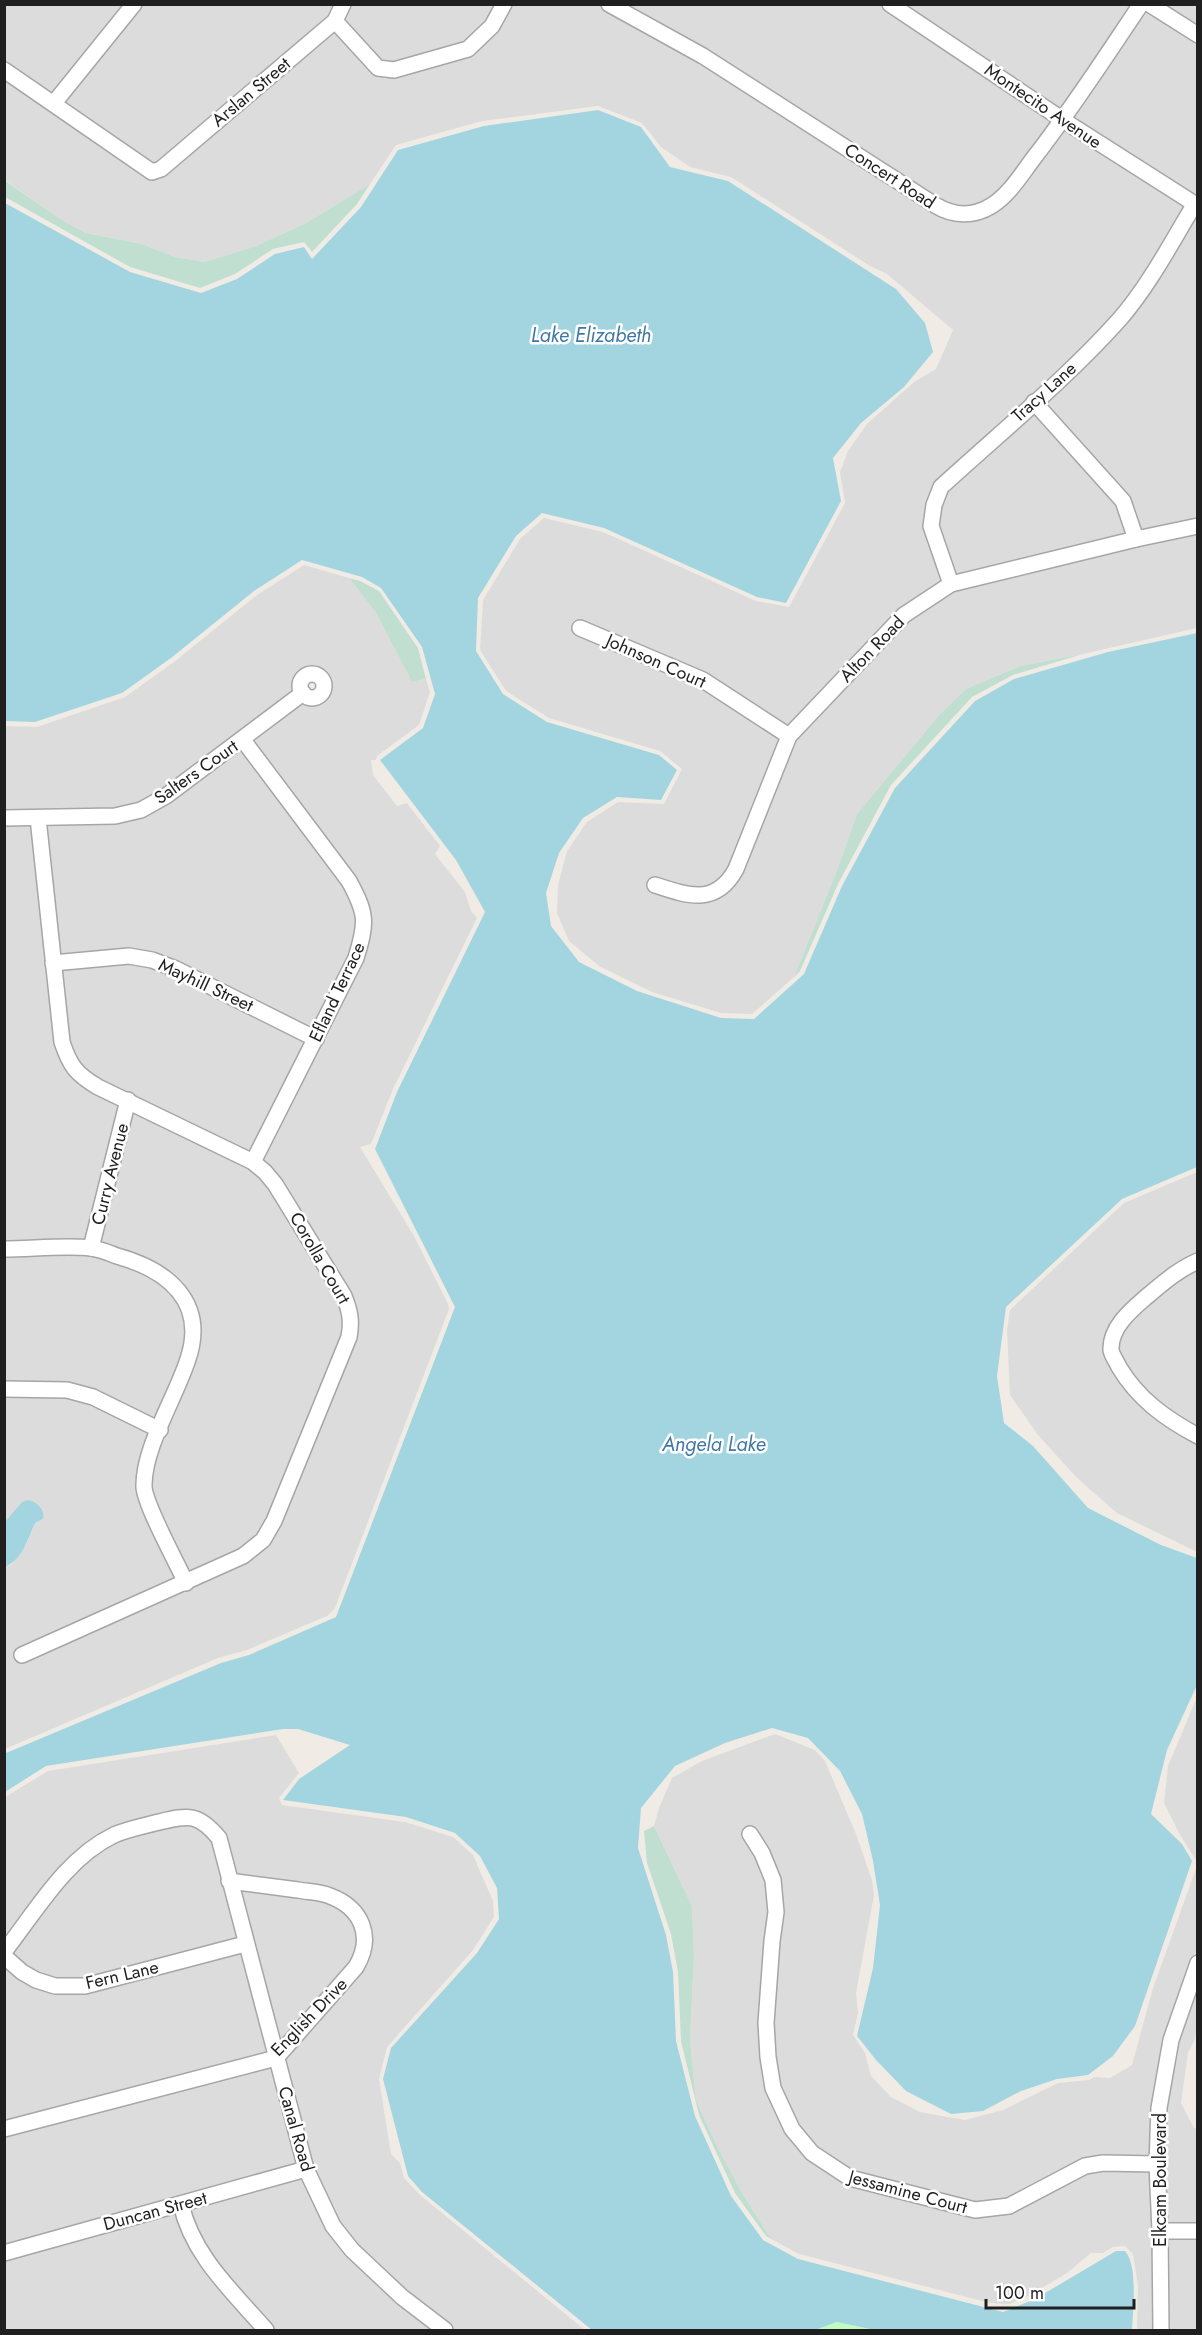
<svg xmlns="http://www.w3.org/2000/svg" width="1202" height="2335" font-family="Jost,sans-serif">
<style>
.residential{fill:#dddcdc}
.wetland{fill:#c1dfd0}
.park{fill:#c0fcc2}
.water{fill:#a3d5e0}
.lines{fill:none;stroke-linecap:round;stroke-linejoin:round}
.minor-casing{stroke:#a6a6a6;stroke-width:18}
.minor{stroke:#fff;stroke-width:15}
.labels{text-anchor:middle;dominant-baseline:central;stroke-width:5;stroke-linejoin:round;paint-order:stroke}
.street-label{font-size:18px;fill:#1f1f1f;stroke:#fff}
.water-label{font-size:20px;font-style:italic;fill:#4177a5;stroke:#fff}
</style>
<rect width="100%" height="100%" fill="#f0ece5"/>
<g class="residential">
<polygon points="4,5 127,5 52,96 5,64"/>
<polygon points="141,5 337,5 330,17 158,164 153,166 62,103"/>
<polygon points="350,5 497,5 487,22 465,44 393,65 380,63 341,20"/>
<polygon points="510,5 598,5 700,61 945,217 967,220 992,213 1007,202 1065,127 1187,206 1116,315 1086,347 937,483 929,503 925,525 945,581 900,611 788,729 705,674 577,622 574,632 701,684 782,738 731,866 722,879 709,887 696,890 685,889 651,878 649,889 684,900 699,901 714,898 725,892 736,881 794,740 889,639 922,609 954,589 1138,544 1197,532 1197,628 1083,654 1020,666 966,689 939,715 857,814 836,873 794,977 752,1014 721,1013 652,992 599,966 569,941 557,913 558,885 567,851 587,822 618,802 664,804 682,769 660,751 549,718 506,691 480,650 483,600 520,539 544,518 603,532 756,601 789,607 845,503 840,472 848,451 867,424 914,382 936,369 953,330 887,274 870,266 731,177 690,167 661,147 642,123 598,106 482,121 396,145 370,184 306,223 256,246 204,262 175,257 142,244 86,233 62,220 5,180 4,76 149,176 150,179 155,179 165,173 335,28 374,71 396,75 472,53 497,29"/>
<polygon points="620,5 881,5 1055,121 1000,193 987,202 964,209 948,207"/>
<polygon points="900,5 1134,5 1061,112"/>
<polygon points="1159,5 1197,5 1197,29"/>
<polygon points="1145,8 1197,41 1197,200 1071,119"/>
<polygon points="1197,211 1197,520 1139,532 1041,403 1094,356"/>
<polygon points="1034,410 1119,503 1129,534 954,577 936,526 939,507 946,490"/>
<polygon points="304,565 349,578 376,613 412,682 426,679 430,692 419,725 377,756 376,760 371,760 373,775 397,806 407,803 440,846 435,854 465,892 471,911 477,918 393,1089 371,1144 360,1147 414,1236 448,1304 449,1309 335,1608 327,1616 247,1650 218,1658 5,1749 5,1567 11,1565 27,1543 35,1523 43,1519 22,1502 5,1522 5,1394 67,1395 92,1403 153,1432 141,1461 179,1580 15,1652 20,1662 266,1544 356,1328 259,1161 319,1046 368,906 250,741 303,700 312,703 323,699 329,690 329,684 326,677 319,671 313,669 302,672 296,682 296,691 162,792 138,804 113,811 5,813 5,726 37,727 125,697 174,662 257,595"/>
<polygon points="242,747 344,883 357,907 359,929 351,956 313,1032 178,965 58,957 44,823 115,822"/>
<polygon points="33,823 56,1042 122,1103 87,1243 5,1244 4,824"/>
<polygon points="129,962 152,966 309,1041 250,1155 83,1072 67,1041 59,968"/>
<polygon points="132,1108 250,1166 262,1175 339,1298 346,1325 269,1518 258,1535 240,1551 188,1575 150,1489 151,1466 193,1362 188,1293 98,1244"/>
<polygon points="1197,1172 1197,1255 1174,1266 1106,1350 1197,1442 1197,1552 1117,1513 1077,1478 1038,1435 1010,1395 1007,1330 1010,1310 1124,1203"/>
<polygon points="91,1254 135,1266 163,1282 179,1298 188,1318 183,1357 156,1422 95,1393 5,1383 5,1255"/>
<polygon points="1197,1267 1197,1431 1178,1420 1134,1381 1117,1351 1119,1336 1132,1317 1180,1276"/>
<polygon points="1197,1697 1197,1862 1179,1833 1164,1803 1168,1766"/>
<polygon points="775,1734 815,1750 825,1761 856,1834 872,1880 874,1895 856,1993 858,2013 853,2035 865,2053 871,2076 891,2097 920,2112 965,2120 1003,2110 1058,2083 1089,2080 1094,2077 1110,2078 1132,2065 1153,1988 1197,1866 1197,1948 1177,2003 1166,2038 1154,2106 1151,2158 1103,2157 1082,2160 1007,2200 975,2205 852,2172 816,2149 797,2126 779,2087 773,2057 772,2023 777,1942 781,1913 778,1880 767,1851 751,1827 743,1832 758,1855 767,1881 771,1911 766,1940 761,2022 762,2056 768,2088 787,2131 809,2156 835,2176 850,2183 976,2216 1012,2211 1086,2171 1104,2168 1151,2169 1155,2231 1155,2330 1137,2330 1138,2285 1133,2254 1125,2246 1113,2247 1103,2253 1091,2253 1067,2273 1025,2298 1009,2304 990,2303 799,2254 775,2241 768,2234 742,2193 718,2148 696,2100 690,2040 694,1957 692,1906 654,1826 659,1808 672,1778 702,1761"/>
<polygon points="276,1735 299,1773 279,1798 282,1805 405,1822 453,1837 473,1855 493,1901 494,1917 473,1950 387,2047 379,2079 391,2154 400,2163 404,2178 420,2195 585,2330 454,2330 377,2269 338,2223 311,2168 282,2060 366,1961 351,1901 233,1876 211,1821 113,1830 5,1942 5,1799 7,1796 48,1771"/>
<polygon points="193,1822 214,1840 223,1885 239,1940 83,1981 56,1980 37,1974 10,1954 69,1877 101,1849 136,1833"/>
<polygon points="236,1887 327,1900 344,1908 358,1929 356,1957 278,2046"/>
<polygon points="242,1950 269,2053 5,2123 4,1963 56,1991"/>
<polygon points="1197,1978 1197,2027 1195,2039 1188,2053 1181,2103 1194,2128 1197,2129 1197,2225 1165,2226 1164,2126 1177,2042"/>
<polygon points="272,2064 300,2165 5,2247 5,2135"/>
<polygon points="304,2176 329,2229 437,2330 273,2330 205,2250 187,2208"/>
<polygon points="177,2211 260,2330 5,2330 5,2259"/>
<polygon points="1197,2236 1198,2329 1166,2330 1165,2237"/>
</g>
<g class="wetland">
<polygon points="4,180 62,220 86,233 142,244 175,257 204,262 256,246 306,223 370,184 357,204 312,252 304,242 273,249 235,274 200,288 130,267 5,197"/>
<polygon points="349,578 360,581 379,591 418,648 426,679 412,682 376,613"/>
<polygon points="1083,654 1013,675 972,697 891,785 838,884 800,971 794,977 836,873 857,814 939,715 966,689 1020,666"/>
<polygon points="654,1826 692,1906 694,1957 690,2040 696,2100 718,2148 742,2193 768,2234 775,2241 766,2236 735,2193 699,2115 681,2041 678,1972 671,1934 647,1863 644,1831"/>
</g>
<polygon class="park" points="837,2322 875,2330 815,2330"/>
<g class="water">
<path d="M598 110 641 127 670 167 728 181 896 289 925 323 933 352 904 387 861 423 833 458 841 501 786 603 757 597 604 528 542 513 516 536 478 598 476 651 503 694 547 722 659 755 677 770 661 800 617 797 583 818 559 853 546 893 551 926 579 962 637 991 721 1018 754 1019 804 974 842 886 895 788 975 701 1014 679 1108 652 1197 633V1167L1122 1199 1006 1307 997 1376 1004 1423 1033 1446 1088 1508 1161 1545 1197 1558V1685L1167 1750 1151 1814 1182 1844 1192 1861 1135 2026 1113 2056 1088 2075 1057 2079 1021 2091 983 2111 951 2114 906 2091 876 2060 857 2036 873 1968 880 1905 873 1861 862 1814 840 1771 808 1738 772 1728 725 1743 675 1766 641 1808 638 1848 666 1935 673 1972 676 2041 695 2116 731 2196 763 2240 798 2259 1003 2312 1035 2299 1116 2251H1125C1138 2266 1133 2310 1132 2330H875L837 2322 815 2330H592L422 2192 408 2176 383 2079 391 2048 477 1953 499 1919 497 1888 480 1856 455 1833 406 1817 283 1800 299 1779 350 1745 298 1729H283L46 1766 5 1792 6 1753 221 1663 249 1655 336 1617 455 1307 375 1149 397 1092 485 912 456 860 380 760 423 728 435 694 422 647 381 588 362 577 302 560 254 591 171 658 122 693 35 722 5 721V203L130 272 201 293 237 279 275 254 304 247 312 259 361 207 398 150 484 126Z"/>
<path d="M28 1500C37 1502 45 1509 43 1519L35 1523C28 1539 22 1560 5 1567V1522L22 1502Z"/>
</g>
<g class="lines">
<g class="minor-casing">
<g id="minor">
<path d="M609 4 703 56 935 205C953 216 973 217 991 206 1009 195 1021 175 1033 159 1072 109 1106 56 1141 4"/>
<polyline points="890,4 1063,120 1198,206"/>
<polyline points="1149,4 1198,35"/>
<polyline points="335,21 378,68 394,70 468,49 492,26 504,4"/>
<polyline points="4,70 152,172 161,169 335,21 343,4"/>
<polyline points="54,103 134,4"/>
<polyline points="1034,402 1123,501 1136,539"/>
<path d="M951 584 931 526 934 505 941 487C1001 432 1065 380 1119 320 1148 287 1172 242 1194 205"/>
<polyline points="580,628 703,680 789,736"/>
<circle cx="312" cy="686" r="12"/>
<path d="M243 740 349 881C367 914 367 922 356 958L253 1162"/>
<polyline points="4,818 115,816 141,810 166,796 303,693"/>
<path d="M655 885C688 896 716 906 736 869L789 736 904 615 951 584 1136 539 1198 526"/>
<polyline points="53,963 129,956 152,960 176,969 316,1039"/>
<polyline points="91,1248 128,1100"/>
<path d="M4 1249C31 1249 65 1245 91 1248 100 1249 109 1253 117 1256 168 1270 207 1302 188 1359 176 1397 143 1448 144 1487 145 1505 177 1563 186 1583"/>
<path d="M1198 1261C1177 1270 1162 1284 1145 1298 1130 1311 1110 1328 1111 1350 1112 1356 1117 1362 1119 1367 1138 1399 1166 1419 1198 1436"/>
<polyline points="4,1389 67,1390 93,1397 160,1430"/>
<path d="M22 1655 243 1556 263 1540 274 1521 349 1337C352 1321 350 1311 344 1296L275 1184 265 1172 253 1162 98 1087C76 1074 70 1066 62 1042L38 818"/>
<polyline points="750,1834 762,1853 773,1880 776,1912 772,1941 766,2023 768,2057 773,2088 792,2129 812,2153 850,2178 975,2210 1009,2206 1085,2166 1103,2163 1157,2164"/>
<path d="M4 1952C36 1911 66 1858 114 1835 128 1829 144 1826 159 1822 189 1815 198 1813 219 1838L306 2169 333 2226 352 2250 402 2297 445 2330"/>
<polyline points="4,1956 22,1972 36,1980 55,1986 85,1986 245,1944"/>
<path d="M4 2129 276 2058 356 1967C374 1937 362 1908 330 1896 321 1892 309 1892 298 1890 275 1887 252 1884 229 1881"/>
<path d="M181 2204C192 2255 233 2292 266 2330"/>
<polyline points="1160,2231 1198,2231"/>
<polyline points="4,2253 306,2169"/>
<polyline points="1161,2330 1160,2231 1157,2164 1159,2108 1171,2040 1198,1963"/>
</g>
</g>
<use href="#minor" class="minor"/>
</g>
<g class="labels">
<g class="street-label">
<text transform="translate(251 92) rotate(-40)">Arslan Street</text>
<text transform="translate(1043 106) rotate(34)">Montecito Avenue</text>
<text transform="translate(890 176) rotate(33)">Concert Road</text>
<text transform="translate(1044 392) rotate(-42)">Tracy Lane</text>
<text transform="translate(872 649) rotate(-46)">Alton Road</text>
<text transform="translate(656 661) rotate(24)">Johnson Court</text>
<text transform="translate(196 772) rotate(-35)">Salters Court</text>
<text transform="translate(206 985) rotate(25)">Mayhill Street</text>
<text transform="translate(337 992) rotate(-65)">Efland Terrace</text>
<text transform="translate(110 1174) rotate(-76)">Curry Avenue</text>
<text transform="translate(320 1258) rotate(60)">Corolla Court</text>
<text transform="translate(122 1975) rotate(-13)">Fern Lane</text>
<text transform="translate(309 2017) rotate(-46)">English Drive</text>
<text transform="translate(296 2129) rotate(74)">Canal Road</text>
<text transform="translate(1160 2180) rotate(-90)">Elkcam Boulevard</text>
<text transform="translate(908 2192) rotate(15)">Jessamine Court</text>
<text transform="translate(155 2211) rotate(-15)">Duncan Street</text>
</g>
<g class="water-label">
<text x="591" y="335">Lake Elizabeth</text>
<text x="714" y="1444">Angela Lake</text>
</g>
</g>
<rect width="1202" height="2335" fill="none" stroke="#1f1f1f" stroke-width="12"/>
<path d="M986 2299v9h148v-9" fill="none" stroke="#1f1f1f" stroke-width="3"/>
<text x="995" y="2299" font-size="18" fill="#1f1f1f" stroke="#ffffff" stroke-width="4.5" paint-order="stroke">100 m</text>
</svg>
